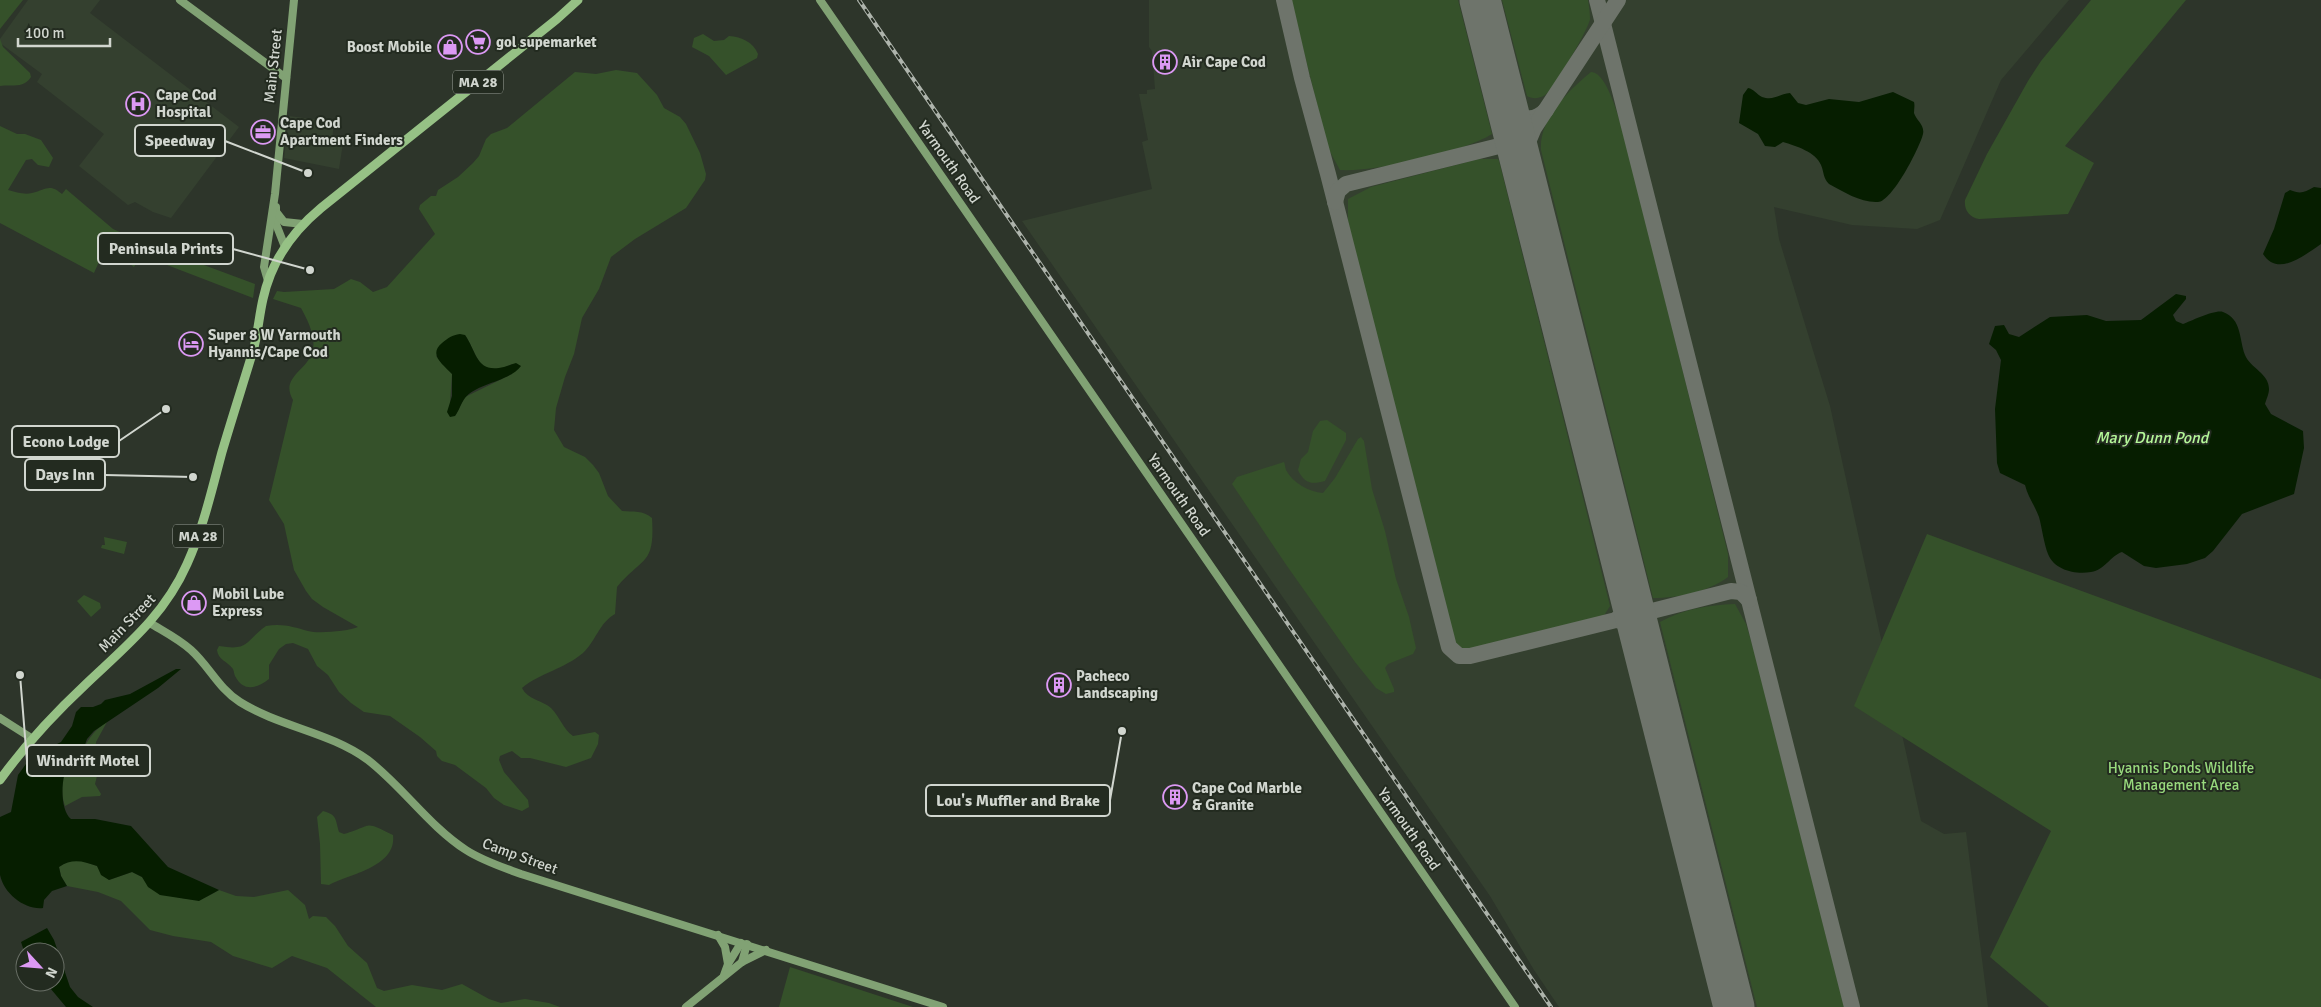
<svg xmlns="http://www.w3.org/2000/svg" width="2321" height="1007" font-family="Signika,sans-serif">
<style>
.built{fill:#34402f}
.green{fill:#35512a;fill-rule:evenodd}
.water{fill:#061e00}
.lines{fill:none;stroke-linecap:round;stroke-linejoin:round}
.taxiway{stroke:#6e746b;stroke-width:16}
.runway{stroke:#6e746b;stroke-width:41}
.secondary{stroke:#81a274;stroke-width:8}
.primary{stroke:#96c185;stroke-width:9}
.rail-casing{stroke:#aeb4ac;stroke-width:4}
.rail{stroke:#232b20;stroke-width:2;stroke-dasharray:5.5;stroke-linecap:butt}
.labels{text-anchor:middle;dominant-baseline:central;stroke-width:4;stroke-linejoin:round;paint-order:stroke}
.shield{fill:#232b20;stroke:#9da39a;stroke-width:1}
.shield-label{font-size:14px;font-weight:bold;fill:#d1d6cf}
.poi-label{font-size:15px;font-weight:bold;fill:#d1d6cf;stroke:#232b20;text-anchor:start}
.street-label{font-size:15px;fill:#d1d6cf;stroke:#232b20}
.park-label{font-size:15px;fill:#98da7d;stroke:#232b20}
.water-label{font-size:16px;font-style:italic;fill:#b5f899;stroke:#232b20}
.leader{fill:none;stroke:#d1d6cf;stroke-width:2}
.callout-dot{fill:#d1d6cf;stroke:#232b20;stroke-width:2}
.callout{fill:#232b20;stroke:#d1d6cf;stroke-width:2}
.callout-label{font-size:16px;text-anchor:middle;font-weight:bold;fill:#d1d6cf}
</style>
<rect width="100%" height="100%" fill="#2d352a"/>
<g class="built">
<polygon points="28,0 100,0 90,13 239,127 171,218 153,212 135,202 128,205 79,166 104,134 37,82 42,74 0,43 0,39"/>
<polygon points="1149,0 2069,0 2001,80 1940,220 1917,229 1852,225 1774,207 1779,239 1830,406 1921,821 1944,834 1966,832 1988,1007 1559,1007 1534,970 1490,896 1022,221 1152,189 1142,142 1148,140 1139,94 1147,94 1147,90 1155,89 1152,51 1149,47"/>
<polygon points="289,116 334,122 332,141 343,143 339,169 284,158"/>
</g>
<g class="green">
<polygon points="0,0 23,0 0,29"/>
<path d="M1291 0H1458L1492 134C1461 153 1377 172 1340 170L1328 148Z"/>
<path d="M1502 0H1588C1589 6 1590 13 1590 19 1589 28 1553 91 1545 95 1539 99 1532 99 1527 96Z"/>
<path d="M2091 0H2186L2065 146 2094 163 2068 214 1979 219C1969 217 1964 210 1965 200L1987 154 2028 81 2041 61Z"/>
<path d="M703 34 714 41 724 40 729 36C742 37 753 42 758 54L757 58 726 75 709 56 692 47 694 38Z"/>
<path d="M0 39 3 47 30 73 31 77C23 89 12 84 0 86Z"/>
<path d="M616 70 637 73 657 95 664 108 680 117 686 124 700 153 706 174 705 180 686 208 635 239 611 257 599 289 582 318 574 354 565 377 556 408 554 430 564 447 585 457 593 465 599 473 608 496 622 511C633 512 643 510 652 518 655 566 643 556 617 587L615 614C599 623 596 641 583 653 564 669 540 673 522 688 528 700 542 700 551 708 560 717 563 729 573 736L595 732 599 735 598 744 591 758 566 767 530 758H521L512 751 500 756 499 760 504 772 528 800 529 807 522 811 504 805 494 798 486 788 455 765 442 761 437 756 436 751 420 737 390 716 364 712 351 703 339 692 328 675 317 666 308 649 293 643 286 644 279 649 269 665V679C257 688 244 693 235 676 234 674 234 671 233 669 227 661 218 660 217 650L219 646C250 651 244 642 266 626 282 623 294 627 308 631 318 634 349 631 358 627L323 607 312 599 306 591 294 570 284 524 269 500 293 400C280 378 306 371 312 353 317 338 308 321 301 308L273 299 277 291 284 292 334 289 351 279 360 282 373 292 387 287 435 234 419 209 420 205 431 196H436L438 190 458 177 473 163 479 156 486 139 491 134 507 128 575 72 596 74ZM465 335C478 355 479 381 512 364V374L465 397 455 416 450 404 452 374 436 356Z"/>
<path d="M1591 72C1610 72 1624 138 1629 154L1728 554V577C1708 592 1678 598 1653 598L1541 150C1539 119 1568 91 1591 72Z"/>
<path d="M0 126 17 134H25L41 140 53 158 49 167 38 165 32 159 26 160 8 190C16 192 24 195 32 193 46 190 49 183 62 194L66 189 113 229 142 242 255 284 253 298 141 255 134 267 106 246 94 273 0 223Z"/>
<polygon points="1479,159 1498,159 1499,161 1610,606 1603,617 1465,651 1456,647 1451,635 1354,256 1348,221 1348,199 1371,187"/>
<path d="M1327 420 1346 433V440L1325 481C1311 485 1304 483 1298 470L1301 459 1308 452 1313 431 1320 421Z"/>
<path d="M1361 437 1364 441 1372 489 1385 531 1396 579 1409 617 1416 648 1413 654 1388 664 1385 668 1394 689V692L1386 694 1376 688 1355 662 1287 566 1232 484 1237 477 1284 462C1285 464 1285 467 1286 470 1293 483 1309 492 1323 493L1335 478 1358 439Z"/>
<polygon points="1927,534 2321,679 2321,1007 2049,1007 1990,957 2051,831 1854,706"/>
<polygon points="104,537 127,542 124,554 101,548 102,545 105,545"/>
<polygon points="84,595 100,603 101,608 91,617 77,601"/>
<path d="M1735 604 1746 624 1756 657 1844 1007H1757L1660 622C1684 609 1708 605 1735 604Z"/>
<path d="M108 720 96 742 95 760 98 772 95 784 101 794 100 796 82 797 65 806C58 787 64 762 82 753 88 737 96 730 108 720Z"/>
<path d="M323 811C337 815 335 818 339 832L344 834C374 825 363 820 393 835 397 867 349 874 329 885L321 884 320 844 317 817Z"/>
<path d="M80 860 97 866 109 880 132 872 142 877 160 895C189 896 192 907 219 890L236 896 254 897 288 890 305 905 309 919 313 916 326 917 335 926 348 946 367 963 377 988 384 991 412 985 442 990 462 984 489 999 501 1003 525 999 549 1003 560 1007H376L327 968 292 956 272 968 233 956 211 942 173 936 150 930 121 901 98 892 67 886 61 876 59 867 68 861Z"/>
<polygon points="790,967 913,1007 779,1007"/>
</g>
<g class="water">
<path d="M1748 88C1754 89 1756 94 1762 97 1774 101 1779 94 1790 93L1798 103 1806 105 1829 99 1859 102 1893 92 1914 102C1915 106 1914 109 1914 113 1916 120 1925 125 1923 134 1920 147 1892 202 1878 202 1861 203 1844 192 1829 184 1823 178 1824 172 1821 165 1816 152 1796 146 1783 142L1775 147 1765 146 1758 134 1739 123 1743 95Z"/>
<path d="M2314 187 2321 188V244C2306 254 2278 278 2263 254L2274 229 2285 193 2290 190C2300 194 2304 193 2314 187Z"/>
<path d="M2176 294 2186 296V299L2173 315 2176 321 2183 324C2191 321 2216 309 2223 312 2242 319 2239 339 2245 355 2250 368 2269 373 2269 389 2269 394 2266 400 2265 404L2271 414 2303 431 2304 448 2294 494 2242 514 2213 551 2205 558 2187 564 2156 568 2144 566 2122 552C2110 556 2105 570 2091 572 2076 575 2054 570 2048 554 2044 544 2042 528 2039 517 2035 506 2028 497 2025 485L2000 473 1997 463 1995 409 2001 360 1996 350 1989 344 1995 326 2004 325 2009 334 2019 337 2050 317 2087 315 2106 321 2141 320Z"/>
<path d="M460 334 465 335C477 352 476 374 504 367 508 366 512 364 516 363L521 366C509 382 477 383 465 398 461 403 459 411 455 416L450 417 447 412 452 396V374C443 364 428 355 442 343 448 338 452 335 460 334Z"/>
<path d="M176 669H181L158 688 94 731 87 739 82 753C78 756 72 757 69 762 61 775 59 809 71 819H95L131 826 168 867 219 890 199 901 160 895 148 887 142 877 132 872 109 880 101 875 97 866C83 861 72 858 59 867L61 876 67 886 52 891 44 900 43 908C25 910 4 894 0 875 0 859 0 834 0 817L11 812 18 775 31 757 61 742 72 726 76 712 81 707H93L101 704 105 700 130 694Z"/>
<polygon points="47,928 54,940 70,987 78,997 93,1007 66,1007 45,982 55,982 55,952 25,952 25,954 21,942"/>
</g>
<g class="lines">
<g class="taxiway">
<polyline points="1284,0 1302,78 1328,174 1449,647 1459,656 1470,656 1616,620 1630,623 1640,633"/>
<polyline points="1597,0 1852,1007"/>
<path d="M1506 103C1516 118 1532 125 1546 110"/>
<polyline points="1499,146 1510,136 1512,124"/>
<polyline points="1524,175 1526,147 1534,128 1618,0"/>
<polyline points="1335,202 1338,191 1346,184 1499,146 1512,148 1521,161"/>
<polyline points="1616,620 1627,611 1631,598"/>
<polyline points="1640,633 1642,620 1652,611 1731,591 1741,592 1749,600"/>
</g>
<polyline class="runway" points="1480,0 1734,1007"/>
<g class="secondary">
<polyline points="180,0 286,78"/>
<polyline points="820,0 1515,1007"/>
<polyline points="276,207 276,224 285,247"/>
<polyline points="277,213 284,222 303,224"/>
<polyline points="268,281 264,267 275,194 294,0"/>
<path d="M150 623C163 631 179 639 191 650 209 666 219 689 240 702 280 727 330 732 368 760 403 787 429 826 466 850 483 861 502 867 521 874L943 1007"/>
<polyline points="0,718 33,739"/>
<polyline points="718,935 725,947 728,964"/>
<polyline points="742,962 747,944"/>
<polyline points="724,975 728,964 741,943"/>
<polyline points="686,1007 742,962 766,950"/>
</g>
<path class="primary" d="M0 780C25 745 55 713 86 684 126 646 164 616 187 564 203 529 212 489 222 452 232 418 243 384 253 351 258 334 259 316 263 299 271 262 292 232 321 208L557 19 578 0"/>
<g class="rail-casing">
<polyline id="rail" points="859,0 1551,1007"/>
</g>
<use href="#rail" class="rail"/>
</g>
<defs>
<g id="supermarket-ring" transform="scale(1.25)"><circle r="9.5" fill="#232b20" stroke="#dc99f4" stroke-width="1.5"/><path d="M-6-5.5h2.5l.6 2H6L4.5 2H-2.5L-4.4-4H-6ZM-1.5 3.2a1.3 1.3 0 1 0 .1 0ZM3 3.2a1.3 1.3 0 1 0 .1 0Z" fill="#dc99f4"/></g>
<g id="shop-ring" transform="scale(1.25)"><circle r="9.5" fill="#232b20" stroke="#dc99f4" stroke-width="1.5"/><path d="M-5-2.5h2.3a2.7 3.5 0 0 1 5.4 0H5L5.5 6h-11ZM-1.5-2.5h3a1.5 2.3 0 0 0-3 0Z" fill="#dc99f4"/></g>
<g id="building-ring" transform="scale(1.25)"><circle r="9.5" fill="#232b20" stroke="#dc99f4" stroke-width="1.5"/><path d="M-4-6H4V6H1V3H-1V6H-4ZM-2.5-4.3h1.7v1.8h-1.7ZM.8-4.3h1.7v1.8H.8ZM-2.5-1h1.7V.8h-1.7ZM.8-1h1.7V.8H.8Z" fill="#dc99f4"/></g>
<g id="hospital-ring" transform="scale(1.25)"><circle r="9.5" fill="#232b20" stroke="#dc99f4" stroke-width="1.5"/><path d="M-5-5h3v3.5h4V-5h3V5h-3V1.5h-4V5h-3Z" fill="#dc99f4"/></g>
<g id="office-ring" transform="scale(1.25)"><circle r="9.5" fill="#232b20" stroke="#dc99f4" stroke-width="1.5"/><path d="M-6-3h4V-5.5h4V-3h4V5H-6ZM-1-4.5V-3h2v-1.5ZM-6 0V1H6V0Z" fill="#dc99f4"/></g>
<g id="hotel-ring" transform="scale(1.25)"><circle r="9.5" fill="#232b20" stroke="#dc99f4" stroke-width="1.5"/><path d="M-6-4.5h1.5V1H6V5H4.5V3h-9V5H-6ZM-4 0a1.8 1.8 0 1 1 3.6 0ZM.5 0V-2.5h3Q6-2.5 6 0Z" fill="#dc99f4"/></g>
</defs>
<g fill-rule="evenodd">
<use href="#supermarket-ring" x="478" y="42"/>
<use href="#shop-ring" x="450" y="47"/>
<use href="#building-ring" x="1165" y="62"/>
<use href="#hospital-ring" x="138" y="104"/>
<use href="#office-ring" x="263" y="132"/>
<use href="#hotel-ring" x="191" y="344"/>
<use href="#shop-ring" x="194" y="603"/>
<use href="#building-ring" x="1059" y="685"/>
<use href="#building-ring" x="1175" y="797"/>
</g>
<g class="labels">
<g class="shield">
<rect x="453" y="70.5" width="50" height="23" rx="4"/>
<rect x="173" y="524.5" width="50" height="23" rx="4"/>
</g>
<g class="shield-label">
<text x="478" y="82">MA 28</text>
<text x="198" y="536">MA 28</text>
</g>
<g class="poi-label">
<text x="496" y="42">gol supemarket</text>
<text x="432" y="47" text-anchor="end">Boost Mobile</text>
<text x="1182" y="62">Air Cape Cod</text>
<text x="156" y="95">Cape Cod<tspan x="156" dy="17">Hospital</tspan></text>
<text x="280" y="123">Cape Cod<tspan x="280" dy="17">Apartment Finders</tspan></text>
<text x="208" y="335">Super 8 W Yarmouth<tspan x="208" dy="17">Hyannis/Cape Cod</tspan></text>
<text x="212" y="594">Mobil Lube<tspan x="212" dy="17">Express</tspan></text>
<text x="1076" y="676">Pacheco<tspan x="1076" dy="17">Landscaping</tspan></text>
<text x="1192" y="788">Cape Cod Marble<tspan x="1192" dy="17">&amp; Granite</tspan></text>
</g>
<g class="street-label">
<text transform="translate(273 66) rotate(-84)">Main Street</text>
<text transform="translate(949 162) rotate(55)">Yarmouth Road</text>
<text transform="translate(1179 495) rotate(55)">Yarmouth Road</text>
<text transform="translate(127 623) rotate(-46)">Main Street</text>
<text transform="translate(1409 829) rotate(55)">Yarmouth Road</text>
<text transform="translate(520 856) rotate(20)">Camp Street</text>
</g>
<g class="park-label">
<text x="2181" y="768">Hyannis Ponds Wildlife<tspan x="2181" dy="17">Management Area</tspan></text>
</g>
<g class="water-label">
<text x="2152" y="438">Mary Dunn Pond</text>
</g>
</g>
<path class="leader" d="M308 173L225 141M310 270L233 249M166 409L119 441M193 477L105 475M20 675L27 761M1122 731L1110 800"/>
<g class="callout-dot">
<circle cx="308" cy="173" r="5"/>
<circle cx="310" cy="270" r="5"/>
<circle cx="166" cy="409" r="5"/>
<circle cx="193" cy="477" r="5"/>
<circle cx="20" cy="675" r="5"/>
<circle cx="1122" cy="731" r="5"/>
</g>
<g class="callout">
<rect x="135" y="125" width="90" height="31" rx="5"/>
<rect x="98" y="233" width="135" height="31" rx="5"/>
<rect x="12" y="426" width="107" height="31" rx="5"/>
<rect x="25" y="459" width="80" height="31" rx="5"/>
<rect x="27" y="745" width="123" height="31" rx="5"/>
<rect x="926" y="785" width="184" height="31" rx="5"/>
</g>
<g class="callout-label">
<text x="180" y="146">Speedway</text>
<text x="166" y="254">Peninsula Prints</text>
<text x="66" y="447">Econo Lodge</text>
<text x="65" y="480">Days Inn</text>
<text x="88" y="766">Windrift Motel</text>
<text x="1018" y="806">Lou's Muffler and Brake</text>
</g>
<g transform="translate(40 967) rotate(116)"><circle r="24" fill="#232b20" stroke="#696f66"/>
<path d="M0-4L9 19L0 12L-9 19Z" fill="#dc99f4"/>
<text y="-8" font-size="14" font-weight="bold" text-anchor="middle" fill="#d1d6cf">N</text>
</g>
<path d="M18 38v8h92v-8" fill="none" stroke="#d1d6cf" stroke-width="2.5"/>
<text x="25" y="38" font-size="15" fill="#d1d6cf" stroke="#232b20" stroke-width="4" paint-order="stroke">100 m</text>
</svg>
